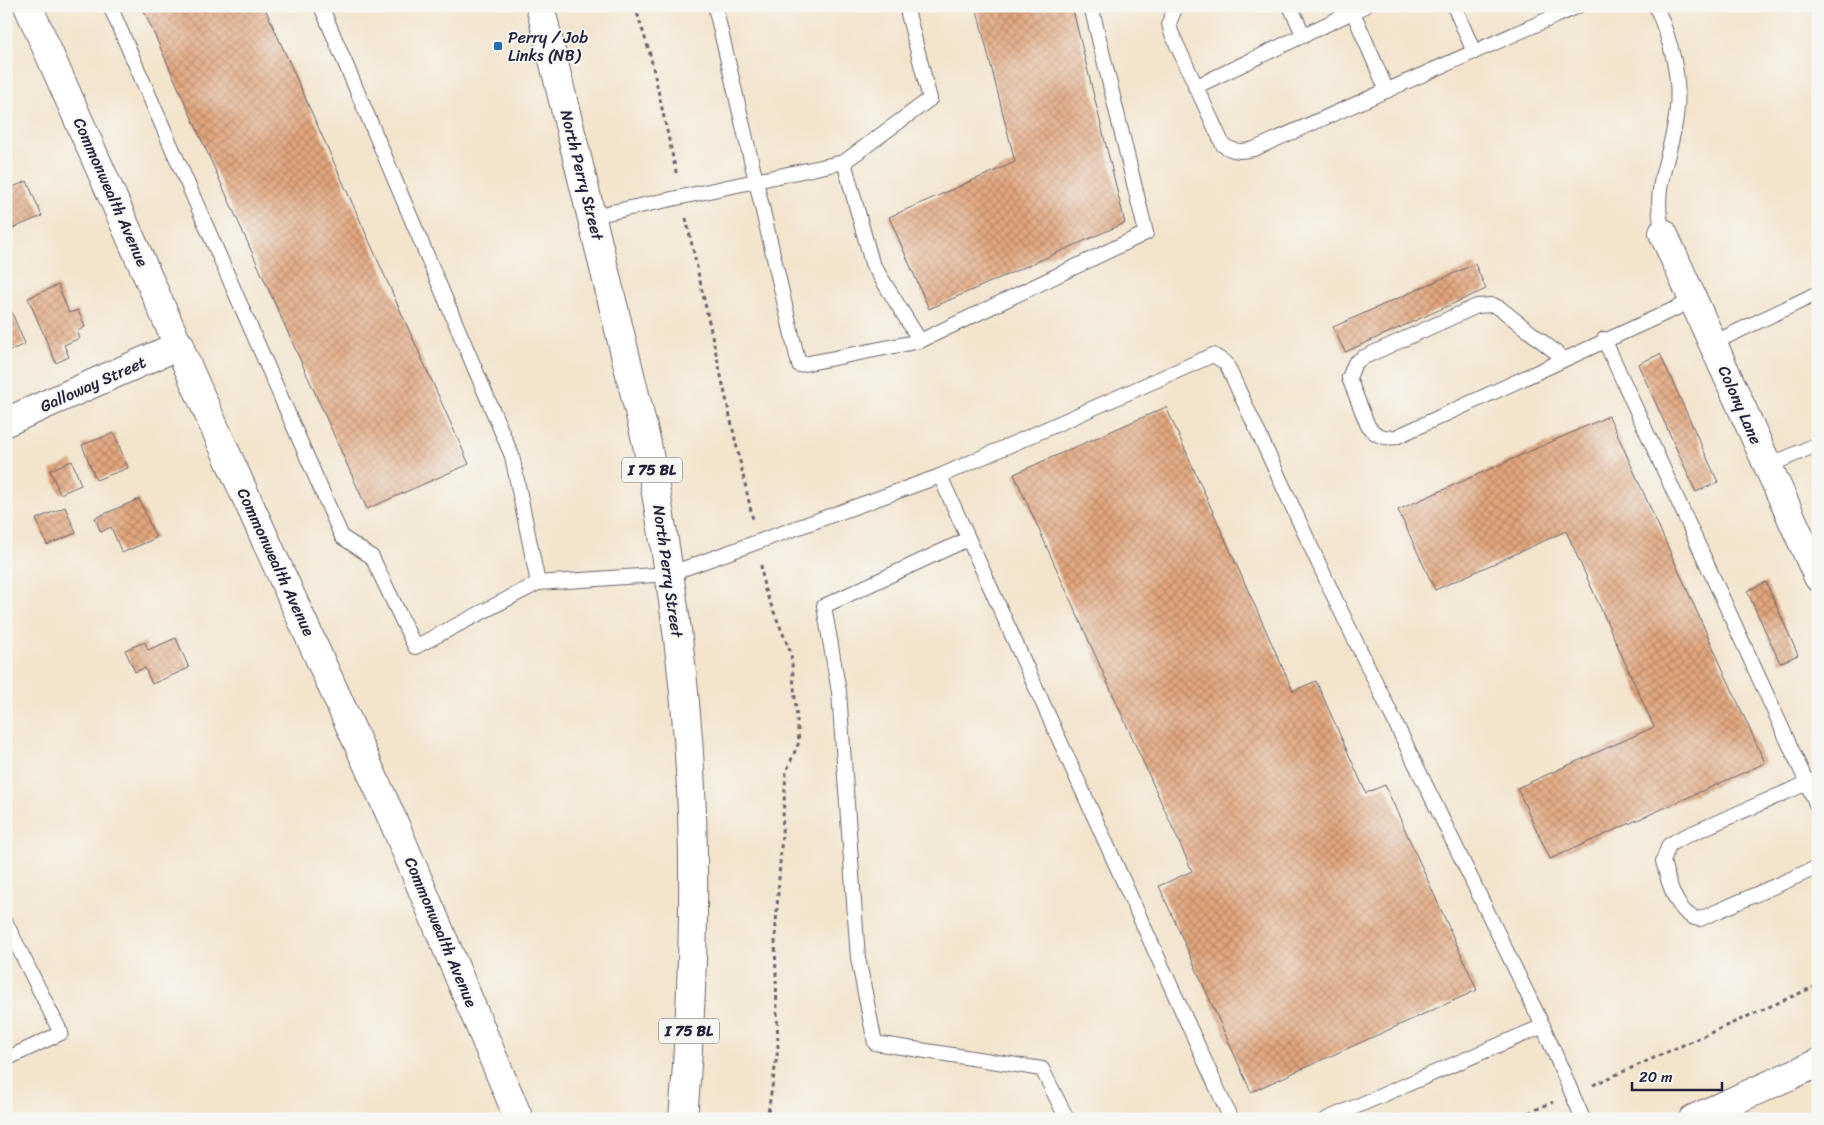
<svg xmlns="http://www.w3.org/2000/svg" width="1824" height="1125" font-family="Sriracha,sans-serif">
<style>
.building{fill:url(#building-cross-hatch)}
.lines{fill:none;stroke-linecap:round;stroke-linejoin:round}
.service-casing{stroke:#6b666e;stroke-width:16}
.minor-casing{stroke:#6b666e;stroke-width:30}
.secondary-casing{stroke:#6b666e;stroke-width:30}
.primary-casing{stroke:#6b666e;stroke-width:30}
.path{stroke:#6b666e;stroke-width:3;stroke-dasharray:4 4;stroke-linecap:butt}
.service{stroke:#fff;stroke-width:14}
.minor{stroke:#fff;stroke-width:28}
.secondary{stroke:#fff;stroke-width:28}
.primary{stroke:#fff;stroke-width:28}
.poi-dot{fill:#1f6fb2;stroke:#f6f6f2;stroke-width:2}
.labels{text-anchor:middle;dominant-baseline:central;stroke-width:4;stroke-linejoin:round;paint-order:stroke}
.shield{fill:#f6f6f2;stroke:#626272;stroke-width:1}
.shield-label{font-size:15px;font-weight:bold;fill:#22223b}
.poi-label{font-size:16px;fill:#22223b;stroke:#f6f6f2;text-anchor:start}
.street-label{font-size:16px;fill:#22223b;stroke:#f6f6f2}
</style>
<defs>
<pattern id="building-cross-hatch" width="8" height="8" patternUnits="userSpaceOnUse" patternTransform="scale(1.25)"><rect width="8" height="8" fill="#e2a67d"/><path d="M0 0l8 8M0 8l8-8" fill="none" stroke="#b78768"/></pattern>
</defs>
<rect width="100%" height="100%" fill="#f6f6f2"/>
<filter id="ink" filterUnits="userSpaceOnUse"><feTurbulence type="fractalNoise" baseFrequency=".02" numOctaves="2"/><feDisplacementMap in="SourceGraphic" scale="10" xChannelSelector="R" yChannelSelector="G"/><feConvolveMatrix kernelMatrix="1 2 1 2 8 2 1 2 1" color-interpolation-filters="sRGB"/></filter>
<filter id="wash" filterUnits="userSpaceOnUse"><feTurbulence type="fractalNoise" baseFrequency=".0096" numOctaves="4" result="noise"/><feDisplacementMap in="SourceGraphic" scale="20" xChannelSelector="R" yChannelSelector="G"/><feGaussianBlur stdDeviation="1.12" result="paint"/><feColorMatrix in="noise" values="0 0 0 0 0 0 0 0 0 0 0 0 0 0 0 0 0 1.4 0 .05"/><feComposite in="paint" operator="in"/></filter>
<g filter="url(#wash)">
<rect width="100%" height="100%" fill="#f3e4cc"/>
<g id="blocks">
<g class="building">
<polygon points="149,6 264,6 469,464 367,509 143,9"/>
<polygon points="976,6 1072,6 1125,223 929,309 889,217 1015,162"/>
<polygon points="27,181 42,216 6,231 6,190"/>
<polygon points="1475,264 1486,289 1345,352 1333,327"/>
<polygon points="58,285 69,313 78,310 85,327 77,331 80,338 64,345 69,357 56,363 28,298"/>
<polygon points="10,308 25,344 6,352 6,309"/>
<polygon points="1660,354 1718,482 1696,492 1638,364"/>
<polygon points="1166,407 1293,691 1316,681 1366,793 1385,785 1477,990 1251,1092 1159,886 1192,871 1014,474"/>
<polygon points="1609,416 1765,763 1550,859 1517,788 1654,727 1566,531 1435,590 1398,510"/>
<polygon points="114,433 128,468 96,480 82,445"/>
<polygon points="72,461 81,485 60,494 50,470"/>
<polygon points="139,499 156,538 122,553 111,527 101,532 95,518"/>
<polygon points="65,507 76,533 47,545 36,519"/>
<polygon points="1766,582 1798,655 1780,663 1747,591"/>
<polygon points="176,638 189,668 152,684 145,668 135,672 125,650 145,642 148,650"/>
</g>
</g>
</g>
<g filter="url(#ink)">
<use href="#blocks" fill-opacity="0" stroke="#6b666e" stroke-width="1"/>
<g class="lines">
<g class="service-casing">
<g id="service">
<polyline points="110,6 342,537 372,557 415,647 538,583 669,574 940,476 1231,1119"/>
<polyline points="321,6 512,456 538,583"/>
<polyline points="715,6 799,365 920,341"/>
<path d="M1176 6 1169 23 1171 32 1223 145C1234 152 1241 152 1254 149L1578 6"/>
<polyline points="1290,6 1304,36"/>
<polyline points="1454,6 1474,52"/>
<path d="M1656 6C1671 42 1682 78 1676 117 1670 162 1651 185 1663 233"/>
<polyline points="1353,12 1387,91"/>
<polyline points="1195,87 1365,6"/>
<polyline points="844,162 872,263 920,341 1146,233 1091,6"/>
<polyline points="593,216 844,162 930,99 906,6"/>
<polyline points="1604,339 1807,783 1818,778"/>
<polyline points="1713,343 1818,293"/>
<path d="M1563 358 1501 309 1493 305 1477 306 1362 358 1355 363 1349 378 1368 426C1376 436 1384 439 1396 437L1694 300"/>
<polyline points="1768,466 1818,444"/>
<polyline points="940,476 1213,355 1226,363 1337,603 1543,1026"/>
<polyline points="968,539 824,606 839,692 858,958 875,1043 1042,1069 1067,1119"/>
<path d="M1818 808 1807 783 1679 839 1669 845 1663 861C1668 881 1677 917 1700 919L1818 867"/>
<polyline points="6,923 61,1033 6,1059"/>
<polyline points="1327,1119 1543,1026 1583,1119"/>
</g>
</g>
<g class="minor-casing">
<g id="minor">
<polyline points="28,6 217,433 395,825 519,1119"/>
<polyline points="1663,233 1818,577"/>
<polyline points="6,422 180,345"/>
</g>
</g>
<g class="secondary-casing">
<polyline id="secondary" points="1693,1119 1818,1063"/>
</g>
<g class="primary-casing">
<path id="primary" d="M540 6 647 444C664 533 678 623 686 714 698 848 694 984 683 1119"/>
</g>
<g class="path">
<polyline points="635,6 650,54 677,176"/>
<polyline points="686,218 753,520"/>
<polyline points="761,565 764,588 791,653 799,742 786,772 775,939 778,1049 767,1119"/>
<polyline points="1593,1085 1818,985"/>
<polyline points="1514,1119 1553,1102"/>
</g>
<use href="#service" class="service"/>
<use href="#minor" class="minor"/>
<use href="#secondary" class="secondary"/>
<use href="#primary" class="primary"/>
</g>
</g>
<rect class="poi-dot" x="493" y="41" width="10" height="10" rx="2.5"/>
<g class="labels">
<g class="shield">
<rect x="622" y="457.5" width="60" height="25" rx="4"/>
<rect x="659" y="1018.5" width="60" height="25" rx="4"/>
</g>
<g class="shield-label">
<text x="652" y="470">I 75 BL</text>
<text x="689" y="1031">I 75 BL</text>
</g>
<g class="poi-label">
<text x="508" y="37">Perry / Job<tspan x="508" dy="18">Links (NB)</tspan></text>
</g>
<g class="street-label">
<text transform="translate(582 175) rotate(76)">North Perry Street</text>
<text transform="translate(111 192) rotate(66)">Commonwealth Avenue</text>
<text transform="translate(93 384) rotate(-24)">Galloway Street</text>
<text transform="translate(1740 405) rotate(66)">Colony Lane</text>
<text transform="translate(276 562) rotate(65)">Commonwealth Avenue</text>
<text transform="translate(668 571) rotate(82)">North Perry Street</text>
<text transform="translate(441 932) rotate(67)">Commonwealth Avenue</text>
</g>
</g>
<rect width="1824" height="1125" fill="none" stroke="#f6f6f2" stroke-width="25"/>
<path d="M1632 1082v8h90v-8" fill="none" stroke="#22223b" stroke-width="2.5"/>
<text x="1639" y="1082" font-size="15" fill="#22223b" stroke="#f6f6f2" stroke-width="4" paint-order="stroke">20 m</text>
</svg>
